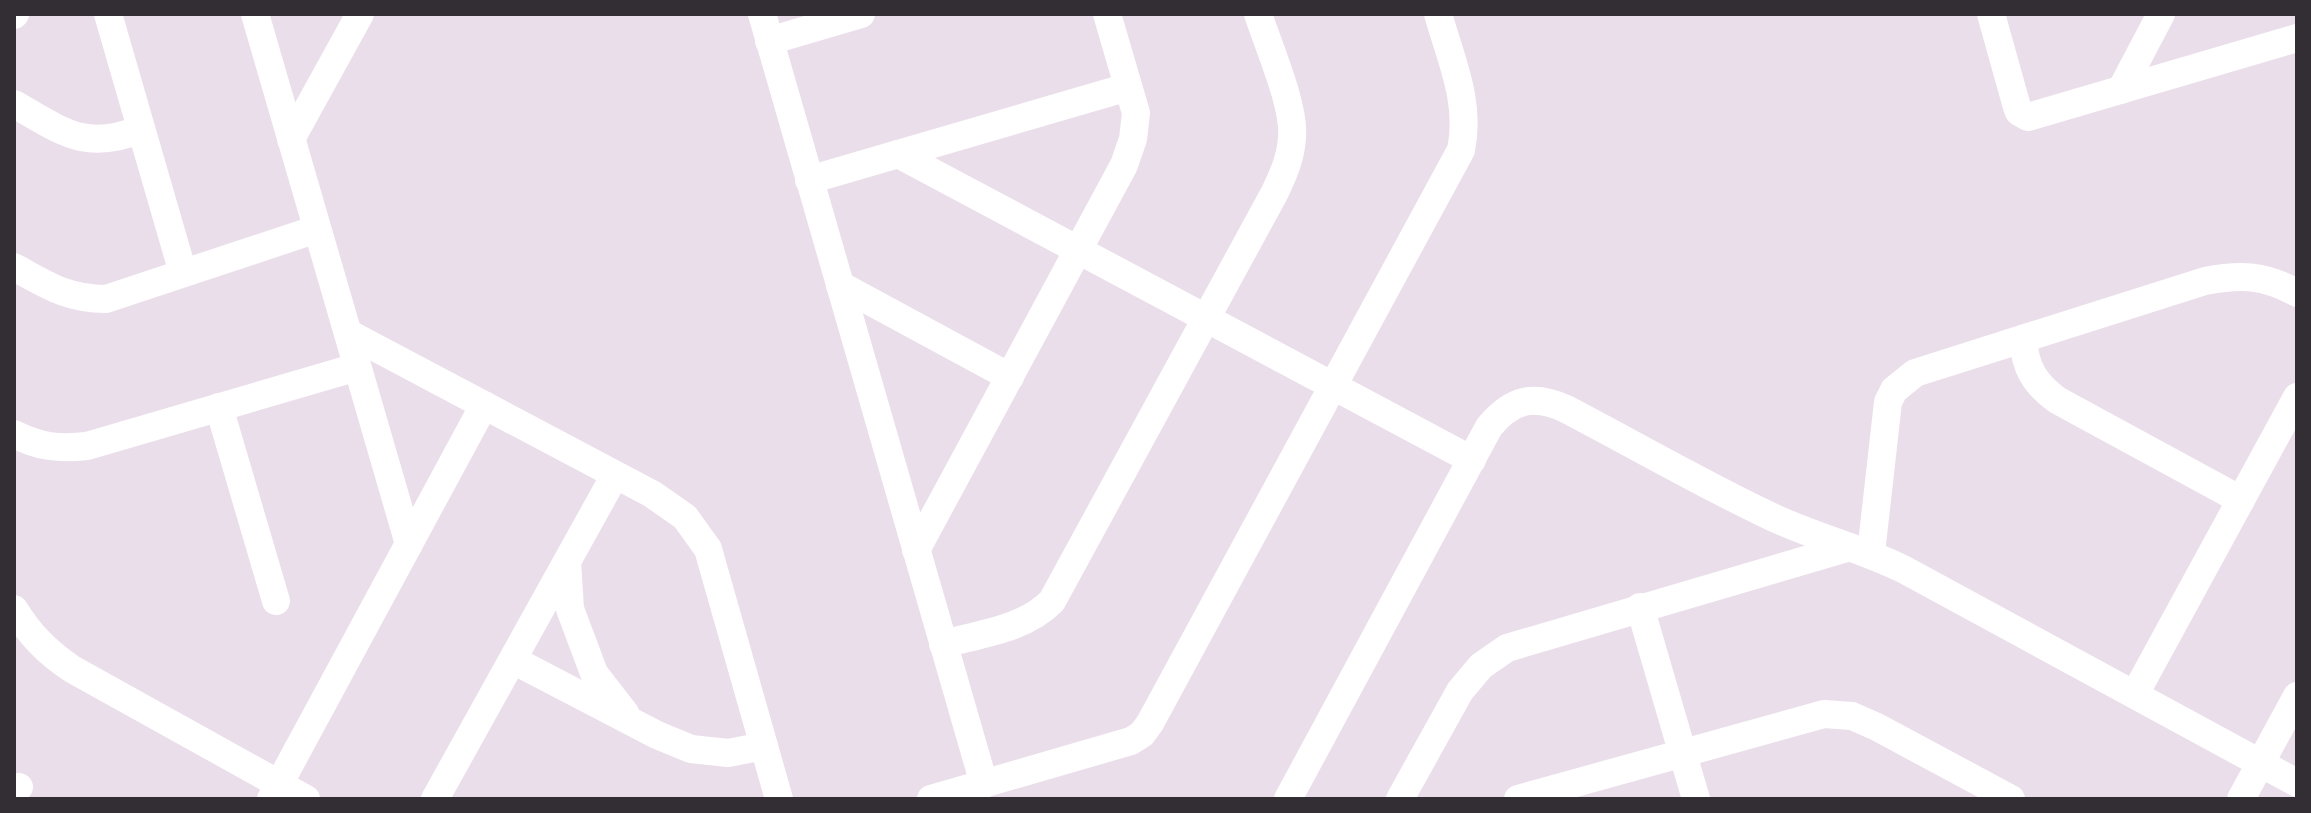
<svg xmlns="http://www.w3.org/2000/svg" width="2311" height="813" font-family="Figtree,sans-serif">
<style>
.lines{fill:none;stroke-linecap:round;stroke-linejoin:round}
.minor{stroke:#fff;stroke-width:28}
</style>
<rect width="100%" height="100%" fill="#eadeea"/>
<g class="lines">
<g class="minor">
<polyline points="108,14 183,273"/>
<polyline points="255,14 409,544"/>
<polyline points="762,14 984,784"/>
<polyline points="1991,14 2017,107 2019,112 2028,117 2297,38"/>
<polyline points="14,15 15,14"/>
<polyline points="769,41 861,14"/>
<polyline points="2121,90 2161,14"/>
<path d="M14 104C62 131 85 152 141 129"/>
<polyline points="291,139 360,14"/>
<polyline points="898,154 1472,460"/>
<polyline points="809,180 1128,87"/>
<path d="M14 267C47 285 67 299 106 299L317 229"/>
<polyline points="840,285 1010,377"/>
<polyline points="348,333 652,494 685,517 708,549 779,799"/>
<path d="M2023 339C2025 367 2034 383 2057 400L2241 500"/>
<polyline points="219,407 276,601"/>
<path d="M14 434C39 447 59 449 87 446L357 367"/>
<polyline points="916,550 1124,165 1133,139 1136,113 1107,14"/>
<path d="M1871 553 1888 402 1894 390 1915 373 2205 281C2242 274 2264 275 2297 293"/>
<polyline points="567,562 570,609 594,673 625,713"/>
<polyline points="1640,607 1696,799"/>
<path d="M14 609C30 635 47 652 72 669L306 799"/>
<path d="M943 644C980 634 1025 629 1052 601L1275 192C1284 173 1291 157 1292 137 1295 106 1268 45 1258 14"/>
<polyline points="513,660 657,735 691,749 728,753 764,746"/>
<polyline points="2135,694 2297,397"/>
<polyline points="14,789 19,787"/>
<polyline points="271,799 484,405"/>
<polyline points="435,799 615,475"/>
<path d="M931 799 1131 741 1142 734 1150 723 1461 150C1471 102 1451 60 1438 14"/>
<path d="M1288 799 1489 427C1512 399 1534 394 1566 409 1635 445 1702 484 1772 517 1815 537 1860 548 1903 569L2297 783"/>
<polyline points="1400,799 1460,691 1481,666 1507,648 1850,547"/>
<polyline points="1518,799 1824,714 1852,716 1877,727 2011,799"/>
<polyline points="2241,799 2297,696"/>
</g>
</g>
<rect width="2311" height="813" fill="none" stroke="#332e33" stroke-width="32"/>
</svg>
